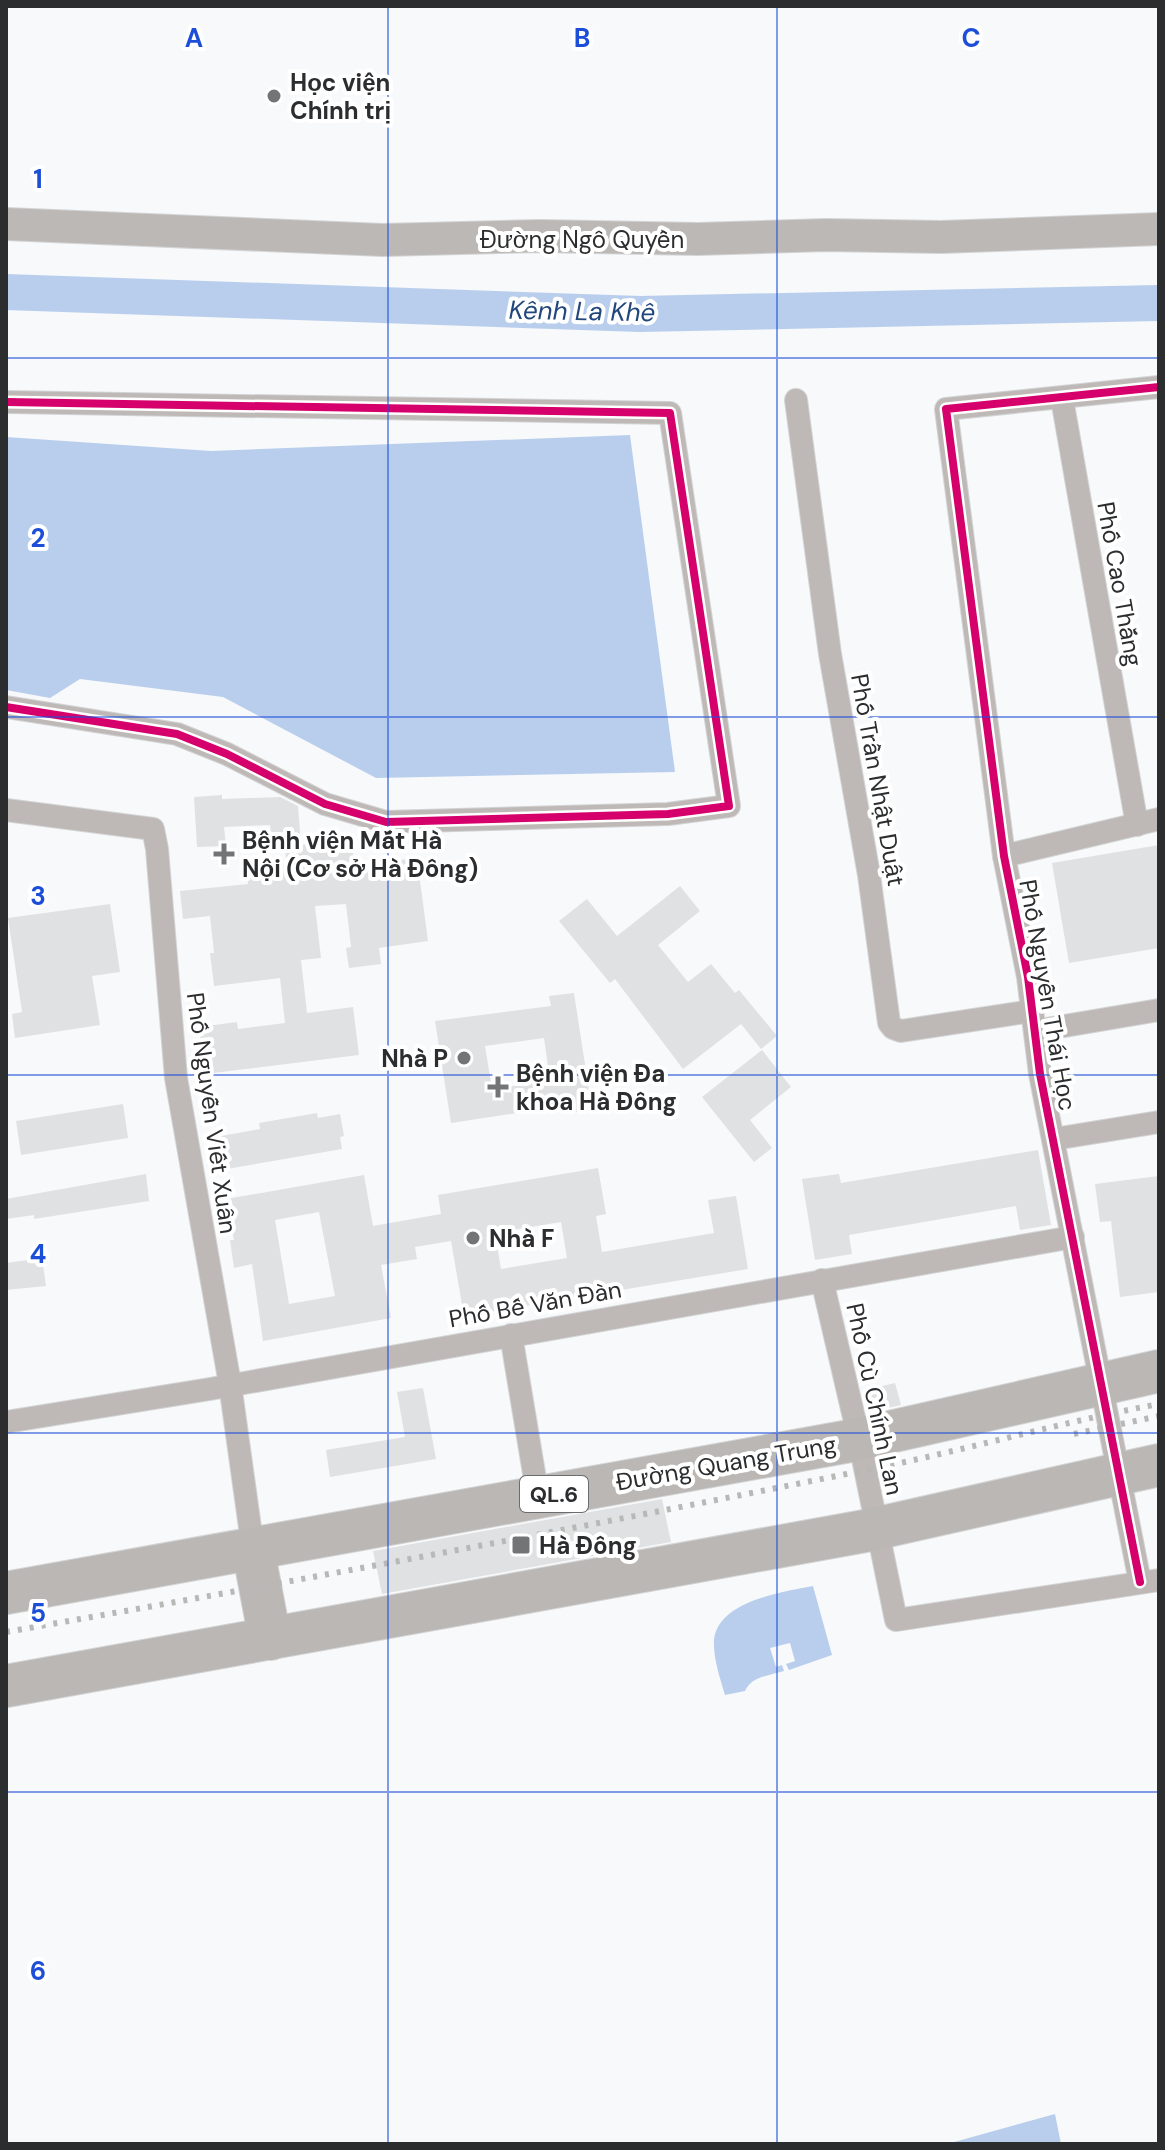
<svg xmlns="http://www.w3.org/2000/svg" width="1165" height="2150" font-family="'DM Sans',sans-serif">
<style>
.water{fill:#b9ceed}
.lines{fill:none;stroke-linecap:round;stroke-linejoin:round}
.river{stroke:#b9ceed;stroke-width:36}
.building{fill:#e0e1e3;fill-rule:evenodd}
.street-casing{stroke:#d3d4d5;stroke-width:24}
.secondary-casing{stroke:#d3d4d5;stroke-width:34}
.highway-casing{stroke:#d3d4d5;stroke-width:44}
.street{stroke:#beb9b6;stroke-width:22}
.secondary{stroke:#bcb8b5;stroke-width:32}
.highway{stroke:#bbb7b4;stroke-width:42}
.rail{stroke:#b8b8b7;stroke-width:6;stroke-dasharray:4 8;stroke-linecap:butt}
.cycleway-casing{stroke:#fff;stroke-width:13}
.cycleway{stroke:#d6006c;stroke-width:8}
.grid{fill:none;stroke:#1d4ed8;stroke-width:2;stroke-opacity:0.55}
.poi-dot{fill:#737476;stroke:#fff;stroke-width:3}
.labels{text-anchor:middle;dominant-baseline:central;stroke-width:8;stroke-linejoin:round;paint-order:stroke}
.shield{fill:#fff;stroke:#6b6c6d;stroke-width:2}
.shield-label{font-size:22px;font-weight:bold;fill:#2c2d2f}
.poi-label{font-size:24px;font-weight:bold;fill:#2c2d2f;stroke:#fff;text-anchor:start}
.street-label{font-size:24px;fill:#2c2d2f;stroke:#fff}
.water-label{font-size:26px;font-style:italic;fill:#21477c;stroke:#fff}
.grid-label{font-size:26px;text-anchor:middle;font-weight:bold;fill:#1d4ed8;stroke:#fff;stroke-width:8;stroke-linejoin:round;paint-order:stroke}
</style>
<rect width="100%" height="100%" fill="#f7f9fb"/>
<g class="water">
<polygon points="630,435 675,772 376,778 223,697 80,679 50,698 6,690 6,437 211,451"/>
<path d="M813 1586 832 1655 789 1670 786 1664 795 1661 790 1643 770 1648 776 1667 782 1665 784 1671C768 1676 752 1676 745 1691L725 1695C720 1678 713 1658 714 1640 718 1601 783 1592 813 1586Z"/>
<polygon points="1055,2114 1061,2144 947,2144"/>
</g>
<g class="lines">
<polyline class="river" points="6,292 640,314 1159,303"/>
</g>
<g class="building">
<polygon points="222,795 222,799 280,797 298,806 301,845 351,839 355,866 417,858 428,941 379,948 381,964 349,968 346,948 351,947 346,904 315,906 321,958 301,960 307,1013 353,1007 359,1055 205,1074 199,1027 237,1022 238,1029 285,1023 280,978 214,986 210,953 214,953 210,916 183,919 180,891 248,884 247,867 287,865 283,834 271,835 270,825 224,827 226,846 197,847 194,797"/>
<polygon points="1159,845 1159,948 1069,963 1052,863"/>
<polygon points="680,886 700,911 658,945 688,982 711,964 735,993 739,990 777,1036 761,1049 741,1024 683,1069 615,979 610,983 559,921 587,899 617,936"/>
<polygon points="110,904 120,972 92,976 100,1025 15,1038 12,1014 22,1012 8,918"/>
<path d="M574 993 592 1110 568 1113 567 1103 537 1107V1110L451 1123 435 1021 551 1006 549 996ZM544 1038 550 1081 492 1089 485 1046Z"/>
<polygon points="762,1050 791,1087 750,1120 772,1148 754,1162 702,1097"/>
<polygon points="123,1104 128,1138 21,1155 16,1121"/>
<polygon points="317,1113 318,1118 340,1114 344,1136 340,1137 342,1149 227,1169 221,1136 260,1129 259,1123"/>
<polygon points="1038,1150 1051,1225 1020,1230 1016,1206 849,1235 852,1254 815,1260 802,1179 839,1174 841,1183"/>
<path d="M598 1168 606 1214 596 1216 602 1252 714 1233 708 1200 736 1196 748 1269 464 1316 451 1241 415 1247 417 1259 381 1265 391 1318 263 1341 252 1264 234 1268 230 1240H234L226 1199 364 1175 373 1226 441 1214 438 1195ZM319 1212 335 1296 289 1304 275 1220ZM561 1222 567 1258 501 1269 495 1233Z"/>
<polygon points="146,1174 149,1201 34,1219 34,1215 6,1219 6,1199"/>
<polygon points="1159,1176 1159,1292 1120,1297 1111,1221 1100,1222 1095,1184"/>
<polygon points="42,1258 46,1286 6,1290 6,1263"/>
<polygon points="895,1383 901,1405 870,1412 865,1390"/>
<polygon points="423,1388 436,1459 330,1477 326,1450 405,1437 397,1392"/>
<polygon points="662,1499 671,1542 382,1594 373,1551"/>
</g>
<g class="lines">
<g class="street-casing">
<g id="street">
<polyline points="1062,399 1137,825"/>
<polyline points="796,400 830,654 869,875 889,1023 893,1028 901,1031 1032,1011"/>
<polyline points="6,402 670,413 729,806 668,814 386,822 325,804 227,754 177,734 6,707"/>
<polyline points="6,810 153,829 157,849 176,1078 230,1384 253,1549"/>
<polyline points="1004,856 1159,819"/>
<polyline points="1035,1031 1159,1010"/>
<polyline points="1054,1139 1159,1122"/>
<polyline points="822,1280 859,1439 896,1620 1159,1580"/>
<polyline points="511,1335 538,1497"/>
<polyline points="6,1422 210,1389 1073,1237"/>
<polyline points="1140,1582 1040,1074 1028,977 1004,856 946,409 1159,387"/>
</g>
</g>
<g class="secondary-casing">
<polyline id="secondary" points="6,224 383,240 540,236 698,239 826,235 941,237 1159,229"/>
</g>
<g class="highway-casing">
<g id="highway">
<polyline points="253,1549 270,1639"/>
<polyline points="6,1593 850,1441 1159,1371"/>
<polyline points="6,1686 865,1531 1159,1465"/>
</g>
</g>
<use href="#street" class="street"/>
<use href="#secondary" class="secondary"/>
<use href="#highway" class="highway"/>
<g class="rail">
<polyline points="1074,1434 1159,1416"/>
<path d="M6 1632C299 1581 590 1526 881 1467 974 1448 1066 1421 1159 1404"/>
</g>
<g class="cycleway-casing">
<g id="cycleway">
<polyline points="6,402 670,413 729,806 668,814 386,822 325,804 227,754 177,734 6,707"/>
<polyline points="1140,1582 1040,1074 1028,977 1004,856 946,409 1159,387"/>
</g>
</g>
<use href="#cycleway" class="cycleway"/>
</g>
<path class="grid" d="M388 6V2144M777 6V2144M6 358H1159M6 717H1159M6 1075H1159M6 1433H1159M6 1792H1159"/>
<g class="poi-dot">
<circle cx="274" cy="96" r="8"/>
<path d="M220 842h8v8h8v8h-8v8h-8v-8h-8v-8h8z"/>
<circle cx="464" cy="1058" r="8"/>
<path d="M494 1075h8v8h8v8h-8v8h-8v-8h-8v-8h8z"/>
<circle cx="473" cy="1238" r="8"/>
<rect x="511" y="1535" width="20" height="20" rx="4"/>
</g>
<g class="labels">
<rect class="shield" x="520" y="1476" width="68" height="36" rx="6"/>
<g class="shield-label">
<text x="554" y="1494">QL.6</text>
</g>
<g class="poi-label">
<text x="290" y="82">Học viện<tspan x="290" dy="28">Chính trị</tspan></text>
<text x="242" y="840">Bệnh viện Mắt Hà<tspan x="242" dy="28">Nội (Cơ sở Hà Đông)</tspan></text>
<text x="448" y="1058" text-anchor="end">Nhà P</text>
<text x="516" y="1073">Bệnh viện Đa<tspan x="516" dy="28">khoa Hà Đông</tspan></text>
<text x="489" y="1238">Nhà F</text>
<text x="539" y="1545">Hà Đông</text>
</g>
<g class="street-label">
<text x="582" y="239">Đường Ngô Quyền</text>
<text transform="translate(1120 584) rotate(80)">Phố Cao Thắng</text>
<text transform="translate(878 780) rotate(80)">Phố Trần Nhật Duật</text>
<text transform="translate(1048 995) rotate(80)">Phố Nguyễn Thái Học</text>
<text transform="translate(212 1113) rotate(82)">Phố Nguyễn Viết Xuân</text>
<text transform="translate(535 1304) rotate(-10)">Phố Bế Văn Đàn</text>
<text transform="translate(875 1399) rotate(78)">Phố Cù Chính Lan</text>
<text transform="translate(726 1463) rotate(-10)">Đường Quang Trung</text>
</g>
<g class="water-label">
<text transform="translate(582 311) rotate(1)">Kênh La Khê</text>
</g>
</g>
<g class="grid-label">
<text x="194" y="47">A</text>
<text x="582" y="47">B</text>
<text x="971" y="47">C</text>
<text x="38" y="188">1</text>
<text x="38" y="547">2</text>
<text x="38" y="905">3</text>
<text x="38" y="1263">4</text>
<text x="38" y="1622">5</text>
<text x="38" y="1980">6</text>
</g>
<rect width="1165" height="2150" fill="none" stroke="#2c2d2f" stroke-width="16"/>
</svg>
